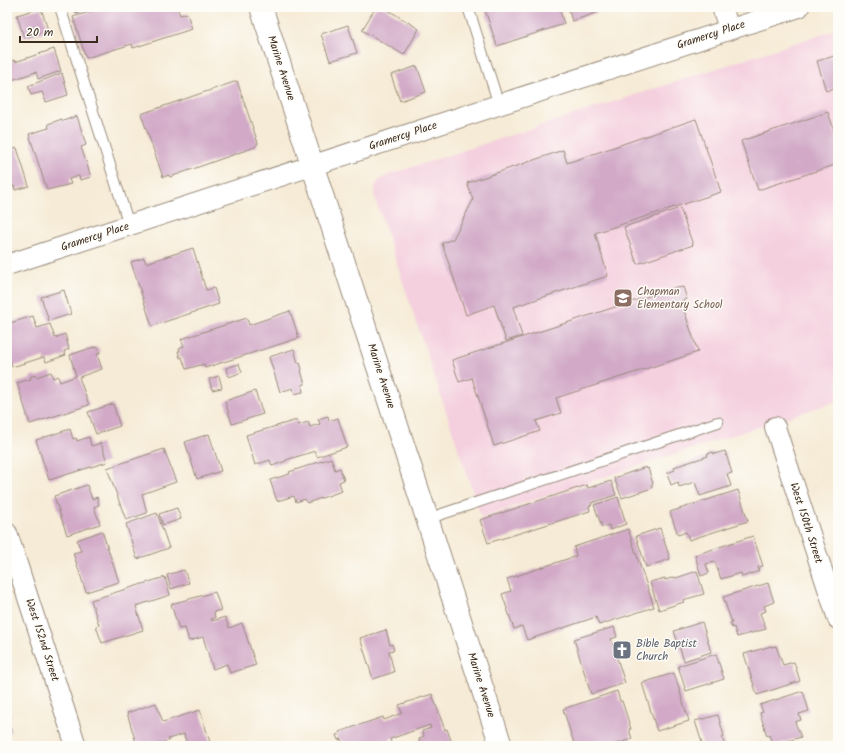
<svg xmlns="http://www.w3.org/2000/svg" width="845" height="753" font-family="Kalam,sans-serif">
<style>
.built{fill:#f4cfde}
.building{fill:#d2aac8}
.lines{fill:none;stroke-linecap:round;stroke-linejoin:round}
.service-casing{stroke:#988a7a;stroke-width:12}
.minor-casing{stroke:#988a7a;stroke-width:22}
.secondary-casing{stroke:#988a7a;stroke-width:24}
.service{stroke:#fff;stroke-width:10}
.minor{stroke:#fff;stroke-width:20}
.secondary{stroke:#fff;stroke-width:22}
.labels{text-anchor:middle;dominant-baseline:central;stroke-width:3;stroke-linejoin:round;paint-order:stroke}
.street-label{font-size:11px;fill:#3b2a1e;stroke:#fdfcf7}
.education-label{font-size:11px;fill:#785e54;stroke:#fdfcf7;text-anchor:start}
.worship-label{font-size:11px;fill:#5b616d;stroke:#fdfcf7;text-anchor:start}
</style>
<rect width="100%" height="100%" fill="#fdfcf7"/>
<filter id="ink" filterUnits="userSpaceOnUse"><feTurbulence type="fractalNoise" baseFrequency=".025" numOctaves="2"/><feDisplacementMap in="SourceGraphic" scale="8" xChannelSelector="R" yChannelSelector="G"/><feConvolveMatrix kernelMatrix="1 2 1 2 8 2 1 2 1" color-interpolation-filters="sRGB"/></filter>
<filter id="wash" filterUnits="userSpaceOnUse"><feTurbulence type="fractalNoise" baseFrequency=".012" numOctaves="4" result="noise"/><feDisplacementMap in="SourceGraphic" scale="16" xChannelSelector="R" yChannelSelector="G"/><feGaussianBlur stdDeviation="0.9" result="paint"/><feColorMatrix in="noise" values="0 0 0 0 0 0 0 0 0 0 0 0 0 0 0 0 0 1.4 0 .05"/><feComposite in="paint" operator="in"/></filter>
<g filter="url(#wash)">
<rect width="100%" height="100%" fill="#f6ebd6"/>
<polygon class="built" points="838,29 838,401 481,517 374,195 375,187 379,180 388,175"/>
<g id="blocks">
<g class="building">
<polygon points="74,7 93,7 76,13"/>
<polygon points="105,7 177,7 180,15 187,13 192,29 133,48 132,44 86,58 73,17"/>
<polygon points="376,7 383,7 419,29 404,55 362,30"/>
<polygon points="484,7 559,7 564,24 497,46"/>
<polygon points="568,7 597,7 599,12 572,21"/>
<polygon points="41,8 48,30 24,38 17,15"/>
<polygon points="348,25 357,53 330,61 321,34"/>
<polygon points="54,49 61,71 38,79 36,72 9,81 7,75 7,62 14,60 15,62"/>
<polygon points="838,55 838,90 835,91 834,88 826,91 817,61"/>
<polygon points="417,66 426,92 400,101 391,75"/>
<polygon points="62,73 68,95 46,102 42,92 31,95 28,86"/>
<polygon points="237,81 258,143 255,147 170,177 169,175 163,177 141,114"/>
<polygon points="828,112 838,142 838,164 758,190 741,141"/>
<polygon points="77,116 86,145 81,147 91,177 80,180 79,176 69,179 71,184 47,190 29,134 49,128 48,124 62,119 63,121"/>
<polygon points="696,119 721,192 595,233 608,276 513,307 522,336 506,341 494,305 466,315 442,243 453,239 473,200 467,183 563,150 567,163"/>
<polygon points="17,148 29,186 15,190 14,186 7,188 7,151"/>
<polygon points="680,208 693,245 637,264 624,227"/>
<polygon points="193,248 206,290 214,288 219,304 152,326 131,262 144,258 146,263"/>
<polygon points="677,287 677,288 683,287 687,299 681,301 698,352 556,398 561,413 536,421 540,431 494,446 472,378 459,382 452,360"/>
<polygon points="64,290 71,314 49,321 41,297"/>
<polygon points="290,311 299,338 205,368 204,364 186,369 182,357 180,358 178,351 180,351 179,348 184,346 181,339 247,318 249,325"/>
<polygon points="33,316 37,328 50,324 55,338 65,334 69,349 64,351 66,355 46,362 44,357 12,367 7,350 7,324"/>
<polygon points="94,347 94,348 98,347 100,353 97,354 102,369 79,377 89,405 30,424 17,383 31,379 30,377 35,375 36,377 51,372 53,378 58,376 60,382 76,376 70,355"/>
<polygon points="294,349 298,363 300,362 302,370 301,371 305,384 302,385 303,392 294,394 293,388 280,392 269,357"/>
<polygon points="239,364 242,372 229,377 226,368"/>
<polygon points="219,376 222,388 212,390 209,379"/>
<polygon points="255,391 263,414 232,424 225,401"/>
<polygon points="113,404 120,426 96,434 88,412"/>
<polygon points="328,416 329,421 338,418 347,447 317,457 315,451 286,460 286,461 272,466 270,460 255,465 246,435 297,420 298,425 308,422 310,427 320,424 318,419"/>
<polygon points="70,429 73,439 76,438 77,441 89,437 91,446 101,443 107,462 49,480 36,440"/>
<polygon points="209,434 221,471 197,479 185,442"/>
<polygon points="164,449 176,482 142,494 147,513 126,520 107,468"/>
<polygon points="725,451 732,473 727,474 731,486 700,496 695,482 679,487 678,482 671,485 667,473 675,470 674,467 708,456 707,454 713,452 714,454"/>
<polygon points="331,458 335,470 340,468 344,480 339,482 342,491 307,503 305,499 296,502 294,496 277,501 270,480 290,474 289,472"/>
<polygon points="646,467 647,469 648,468 653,484 651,485 652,488 622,498 614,478"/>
<polygon points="611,481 616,495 591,503 592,505 589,506 590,511 488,543 480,520 587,485 588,488"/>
<polygon points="87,485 92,499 97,497 99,505 94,507 100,524 67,535 54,496"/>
<polygon points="738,490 748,521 689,540 686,532 678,535 670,512"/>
<polygon points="618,497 626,524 610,530 609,525 602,527 594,505"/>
<polygon points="177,508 181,519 163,525 159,514"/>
<polygon points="157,513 169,548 137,559 126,524"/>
<polygon points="660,528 670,559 646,567 636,536"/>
<polygon points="628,529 654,607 599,625 596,617 527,640 522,626 514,629 502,594 511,591 507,579 576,556 574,547"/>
<polygon points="102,531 119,582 86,592 73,553 81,551 77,540"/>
<polygon points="753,536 763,566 758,567 759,571 742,577 741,573 721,579 715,562 706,564 709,573 701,576 695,555"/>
<polygon points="184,570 189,583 171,589 167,575"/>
<polygon points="697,571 704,594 683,600 684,602 659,610 650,582 665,578 665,580 675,577 676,578"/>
<polygon points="165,577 170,595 136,606 143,630 102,643 96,626 99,625 91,600"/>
<polygon points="768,583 774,602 764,606 766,611 760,613 766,629 737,637 734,627 732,628 730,623 732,623 723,597"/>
<polygon points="215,592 221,610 214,612 215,618 211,619 212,621 225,617 229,628 242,623 256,665 230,673 227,664 213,669 203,637 189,641 185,628 179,629 171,604"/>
<polygon points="702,622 711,652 684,661 674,631"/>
<polygon points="614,627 617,637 611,639 625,683 591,694 574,639"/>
<polygon points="386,630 390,645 392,644 394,650 389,651 394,672 373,679 360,638"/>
<polygon points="771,646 771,647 776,646 783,665 794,662 800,681 757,695 744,654"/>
<polygon points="716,654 724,679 686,691 678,666"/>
<polygon points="674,673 689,721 657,731 642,683"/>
<polygon points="617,691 620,701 622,701 631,729 629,729 632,739 609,746 575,746 563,709"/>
<polygon points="803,691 809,711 799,714 801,720 795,722 801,737 773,746 769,735 767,736 760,713 763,712 760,705"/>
<polygon points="432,694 445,730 447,729 453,746 411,746 420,743 419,739 424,736 422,731 431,728 430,725 390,739 392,746 343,746 341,739 338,740 336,735 340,734 339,732 383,717 384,720 402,713 399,705"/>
<polygon points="156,703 163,722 200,710 210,742 196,746 187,746 184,734 168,739 169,741 150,746 137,746 127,713"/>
<polygon points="7,706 11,717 7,718"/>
<polygon points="718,715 724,736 722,737 725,746 703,746 695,721"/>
<polygon points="7,720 11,731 7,733"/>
<polygon points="762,742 764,746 750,746"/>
</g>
</g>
</g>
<g filter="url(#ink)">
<use href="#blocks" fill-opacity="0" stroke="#988a7a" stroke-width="1"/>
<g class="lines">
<g class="service-casing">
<g id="service">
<polyline points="60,7 129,225"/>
<polyline points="468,7 499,105"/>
<polyline points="427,519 718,422"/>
</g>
</g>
<g class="minor-casing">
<g id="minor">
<polyline points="722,7 729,29"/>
<polyline points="7,265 799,7"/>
<polyline points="775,427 838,619"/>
<polyline points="7,533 76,746"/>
</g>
</g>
<g class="secondary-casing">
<polyline id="secondary" points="261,7 501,746"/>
</g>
<use href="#service" class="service"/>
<use href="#minor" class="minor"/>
<use href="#secondary" class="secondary"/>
</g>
</g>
<defs>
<g id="school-square" transform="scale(1)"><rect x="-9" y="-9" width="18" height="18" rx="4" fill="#8d6e63" stroke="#fdfcf7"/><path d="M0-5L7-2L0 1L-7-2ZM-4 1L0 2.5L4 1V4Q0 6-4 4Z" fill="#fff"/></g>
<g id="church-square" transform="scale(1)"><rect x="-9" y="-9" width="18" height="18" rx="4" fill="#6b7280" stroke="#fdfcf7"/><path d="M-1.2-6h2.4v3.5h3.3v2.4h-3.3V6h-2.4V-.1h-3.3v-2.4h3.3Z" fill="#fff"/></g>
</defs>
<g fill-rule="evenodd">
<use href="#school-square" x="623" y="298"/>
<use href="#church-square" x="622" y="650"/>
</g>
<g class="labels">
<g class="street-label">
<text transform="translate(711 35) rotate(-18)">Gramercy Place</text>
<text transform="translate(281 68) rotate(72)">Marine Avenue</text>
<text transform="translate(403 136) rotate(-18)">Gramercy Place</text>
<text transform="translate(95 237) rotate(-18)">Gramercy Place</text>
<text transform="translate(381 376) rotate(72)">Marine Avenue</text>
<text transform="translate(806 523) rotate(72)">West 150th Street</text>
<text transform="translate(42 640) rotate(72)">West 152nd Street</text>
<text transform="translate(481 685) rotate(72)">Marine Avenue</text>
</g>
<g class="education-label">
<text x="637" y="292">Chapman<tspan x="637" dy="13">Elementary School</tspan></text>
</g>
<g class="worship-label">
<text x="636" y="644">Bible Baptist<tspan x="636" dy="13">Church</tspan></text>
</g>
</g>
<rect width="845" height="753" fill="none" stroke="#fdfcf7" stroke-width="24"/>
<path d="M20 36v6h77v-6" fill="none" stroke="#3b2a1e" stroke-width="2"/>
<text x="26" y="36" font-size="12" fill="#3b2a1e" stroke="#fdfcf7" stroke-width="3" paint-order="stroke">20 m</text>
</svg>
